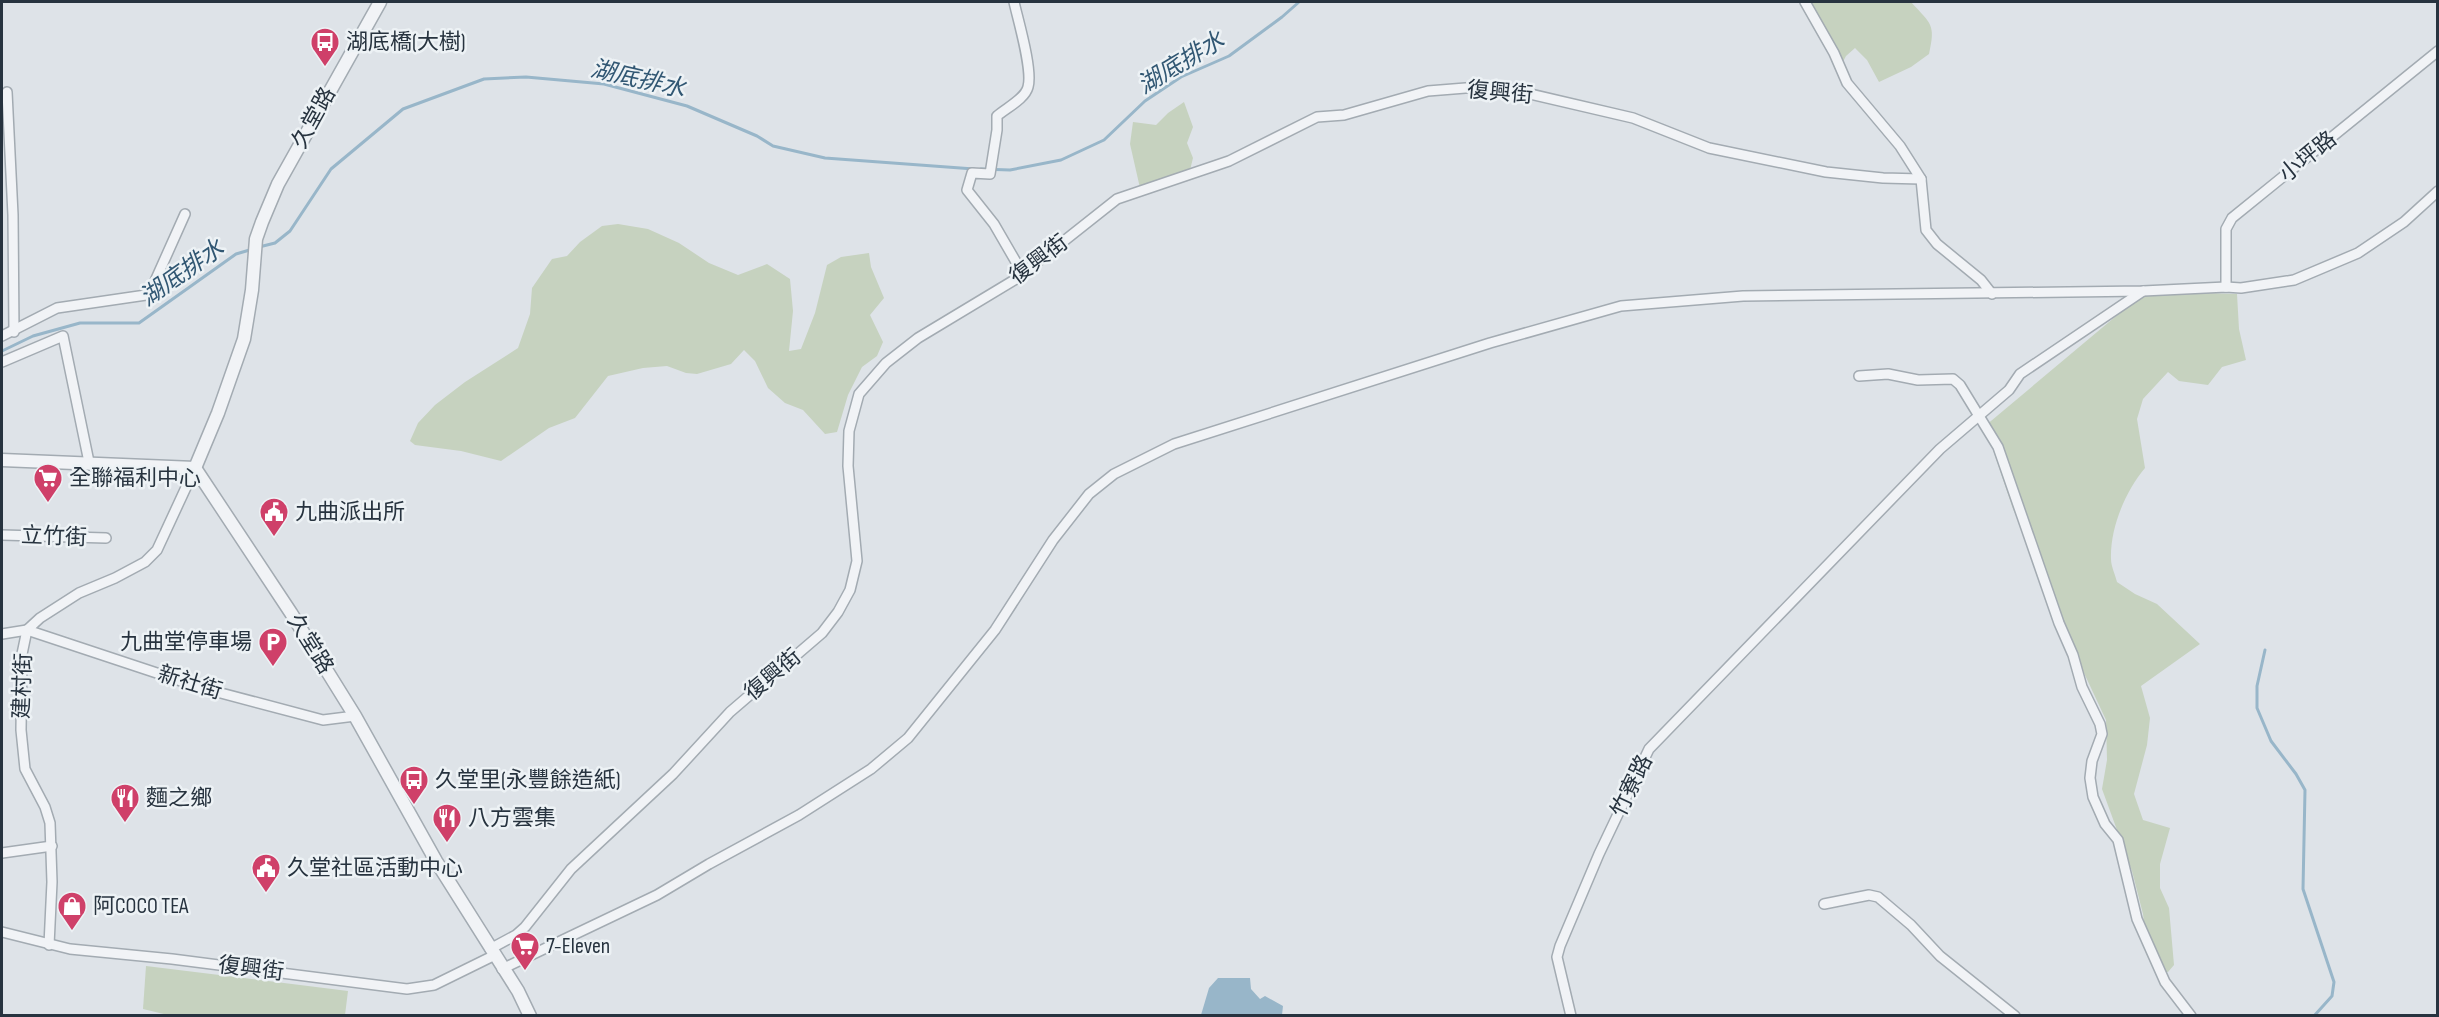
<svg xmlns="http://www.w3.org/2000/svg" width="2439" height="1017" font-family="'Sofia Sans Condensed','Noto Sans TC',sans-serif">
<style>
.green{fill:#c6d2bf}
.water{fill:#98b6c9}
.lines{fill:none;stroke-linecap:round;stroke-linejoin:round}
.stream{stroke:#98b6c9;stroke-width:3}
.minor-casing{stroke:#a3abb2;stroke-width:12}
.tertiary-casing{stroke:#a3abb2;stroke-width:15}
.minor{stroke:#f1f3f6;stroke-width:9}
.tertiary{stroke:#f1f3f6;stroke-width:12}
.labels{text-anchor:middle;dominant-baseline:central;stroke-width:5;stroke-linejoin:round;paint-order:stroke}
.poi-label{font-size:22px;fill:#27333f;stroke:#edf2f5;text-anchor:start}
.street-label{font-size:22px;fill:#27333f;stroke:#edf2f5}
.water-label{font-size:24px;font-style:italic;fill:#315773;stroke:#edf2f5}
</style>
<rect width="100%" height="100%" fill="#dee3e8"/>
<g class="green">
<path d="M1802 2H1911C1931 24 1936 24 1929 54L1911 67 1879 82 1867 60 1855 48 1846 56 1839 69Z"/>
<polygon points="1184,102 1193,127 1187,143 1193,158 1190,170 1140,188 1130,144 1133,122 1156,125 1168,113"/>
<polygon points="618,224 648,229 679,243 709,263 738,275 767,264 790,279 793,311 789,351 801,349 815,313 827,265 841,257 869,253 871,267 884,298 870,315 883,342 877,356 862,367 848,395 837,432 825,434 803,410 785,403 768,388 755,361 744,350 731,364 697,374 686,373 667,366 643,368 608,376 575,418 549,428 501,461 461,451 415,445 410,441 418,423 435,405 465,382 518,348 530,314 532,288 552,259 567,256 580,242 602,226"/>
<path d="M2146 291 2237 294 2239 329 2246 360 2222 367 2208 385 2179 381 2168 372 2143 399 2137 419 2145 468C2125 492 2110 528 2111 559 2111 566 2115 574 2117 582L2135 594 2157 604 2200 644 2141 686 2150 718 2147 745 2134 794 2143 820 2170 828 2160 864V888L2169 908 2174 965 2168 972H2160L2147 947 2143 914 2132 871 2102 789 2107 760 2106 720 2077 658 2057 602 2013 509 1985 426Z"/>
<polygon points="146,966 348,991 345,1015 172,1016 143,1009"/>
</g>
<polygon class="water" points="1218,978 1250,978 1251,989 1260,999 1265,996 1283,1006 1282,1015 1201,1015 1209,988"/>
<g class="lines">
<g class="stream">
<polyline points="981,169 1010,170 1061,160 1104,140 1145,101 1181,77 1229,56 1282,17 1299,2"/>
<polyline points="259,247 275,243 290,231 331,169 403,109 484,79 526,77 604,84 687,106 757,136 773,146 825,158 974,169"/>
<polyline points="2,351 33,336 80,323 139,323 236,254 253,249"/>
<polyline points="2265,650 2257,686 2257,708 2271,741 2296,774 2305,790 2303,889 2334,982 2332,996 2314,1016"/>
</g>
<g class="minor-casing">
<g id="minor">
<path d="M1014 2C1018 20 1033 70 1028 87 1025 99 1006 108 997 116V130L990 174 972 173 967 190 994 224 1023 274"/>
<polyline points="1805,2 1834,53 1847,83 1900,146 1921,179 1926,230 1937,244 1981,280 1992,294"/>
<polyline points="7,92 13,215 14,332"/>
<polyline points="2226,287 2226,229 2232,218 2438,51"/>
<polyline points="2,336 57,308 146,295 151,290 185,214"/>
<polyline points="2,362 63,336 89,462"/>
<polyline points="1859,376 1888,374 1918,380 1953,379 1960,385 1998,447 2059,623 2073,655 2082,687 2100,724 2102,734 2092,761 2090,778 2093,797 2105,824 2118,840 2137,919 2165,982 2191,1016"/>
<polyline points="2,535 106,538"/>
<polyline points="2,634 27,630 202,688 323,720 355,716"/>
<polyline points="2,853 52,846"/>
<polyline points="1824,904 1869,895 1878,897 1911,925 1940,956 2015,1016"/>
<polyline points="2,932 70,949 172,959 407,989 434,985 495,955"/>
<polyline points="49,945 52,882 50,823 45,807 25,769 21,730 22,654 27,630 40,618 79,593 115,578 145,562 157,550 195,468"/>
<polyline points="490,949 516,935 525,927 571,869 673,774 730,712 822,633 838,612 850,590 857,561 848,466 849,431 859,394 886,363 918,338 1016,279 1117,199 1229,161 1317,117 1344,115 1428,91 1478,87 1509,89 1633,118 1709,148 1826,172 1883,178 1921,179"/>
<polyline points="502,969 657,895 709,864 799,815 871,769 908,738 995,630 1053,540 1089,494 1114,474 1174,444 1490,343 1621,306 1743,296 2143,291 2226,287 2241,288 2294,280 2358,253 2404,222 2438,191"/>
<polyline points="1571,1016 1557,957 1560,946 1599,854 1649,749 1940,449 2009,390 2020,374 2143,291"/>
</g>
</g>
<g class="tertiary-casing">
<g id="tertiary">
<polyline points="2,460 195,468"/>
<polyline points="195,468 291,613 355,716 436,861 518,991 530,1016"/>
<polyline points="195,468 218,413 244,339 252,290 256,239 262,222 278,184 380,2"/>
</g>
</g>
<use href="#minor" class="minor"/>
<use href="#tertiary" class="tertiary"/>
</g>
<defs>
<g id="bus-pin" transform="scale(1.5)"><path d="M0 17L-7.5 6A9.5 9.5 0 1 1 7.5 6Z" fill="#cf4069" stroke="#edf2f5"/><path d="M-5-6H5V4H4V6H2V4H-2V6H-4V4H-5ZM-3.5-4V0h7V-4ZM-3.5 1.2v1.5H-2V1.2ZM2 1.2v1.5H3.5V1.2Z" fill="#fff"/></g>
<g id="supermarket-pin" transform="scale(1.5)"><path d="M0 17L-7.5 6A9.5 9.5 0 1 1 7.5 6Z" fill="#cf4069" stroke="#edf2f5"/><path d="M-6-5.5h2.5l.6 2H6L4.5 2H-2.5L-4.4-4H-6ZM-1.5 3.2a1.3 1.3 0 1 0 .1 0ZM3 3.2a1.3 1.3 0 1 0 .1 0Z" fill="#fff"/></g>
<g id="civic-pin" transform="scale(1.5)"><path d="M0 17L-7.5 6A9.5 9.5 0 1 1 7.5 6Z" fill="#cf4069" stroke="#edf2f5"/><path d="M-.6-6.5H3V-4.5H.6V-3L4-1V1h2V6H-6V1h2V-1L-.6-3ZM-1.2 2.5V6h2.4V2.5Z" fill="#fff"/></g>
<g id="parking-pin" transform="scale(1.5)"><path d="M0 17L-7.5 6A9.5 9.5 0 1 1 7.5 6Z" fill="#cf4069" stroke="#edf2f5"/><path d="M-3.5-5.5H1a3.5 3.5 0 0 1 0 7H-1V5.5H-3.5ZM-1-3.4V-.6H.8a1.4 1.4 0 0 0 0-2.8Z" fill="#fff"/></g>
<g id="restaurant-pin" transform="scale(1.5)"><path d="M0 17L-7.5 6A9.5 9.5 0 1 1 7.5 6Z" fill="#cf4069" stroke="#edf2f5"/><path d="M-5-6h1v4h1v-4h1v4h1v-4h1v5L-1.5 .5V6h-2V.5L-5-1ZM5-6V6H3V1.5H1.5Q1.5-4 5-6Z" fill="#fff"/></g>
<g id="shop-pin" transform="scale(1.5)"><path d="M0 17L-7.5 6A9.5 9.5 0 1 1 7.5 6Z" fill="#cf4069" stroke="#edf2f5"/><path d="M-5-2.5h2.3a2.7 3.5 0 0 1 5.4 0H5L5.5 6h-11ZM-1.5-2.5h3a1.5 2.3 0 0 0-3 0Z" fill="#fff"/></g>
</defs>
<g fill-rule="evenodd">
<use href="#bus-pin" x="325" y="42"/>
<use href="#supermarket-pin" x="48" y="478"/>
<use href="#civic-pin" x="274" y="512"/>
<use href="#parking-pin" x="273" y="642"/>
<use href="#bus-pin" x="414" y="780"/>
<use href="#restaurant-pin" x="125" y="798"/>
<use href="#restaurant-pin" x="447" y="818"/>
<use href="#civic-pin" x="266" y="868"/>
<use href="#shop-pin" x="72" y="906"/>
<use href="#supermarket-pin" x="525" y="946"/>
</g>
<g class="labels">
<g class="poi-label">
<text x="346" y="42">湖底橋(大樹)</text>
<text x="69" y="478">全聯福利中心</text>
<text x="295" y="512">九曲派出所</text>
<text x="252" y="642" text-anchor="end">九曲堂停車場</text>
<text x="435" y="780">久堂里(永豐餘造紙)</text>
<text x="146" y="798">麵之鄉</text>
<text x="468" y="818">八方雲集</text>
<text x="287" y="868">久堂社區活動中心</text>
<text x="93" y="906">阿COCO TEA</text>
<text x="546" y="946">7-Eleven</text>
</g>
<g class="street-label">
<text transform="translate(1500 93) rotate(5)">復興街</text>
<text transform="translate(314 118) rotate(-61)">久堂路</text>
<text transform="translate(2308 157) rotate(-39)">小坪路</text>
<text transform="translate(1039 260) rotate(-37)">復興街</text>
<text transform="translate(54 537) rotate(2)">立竹街</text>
<text transform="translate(310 644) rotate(58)">久堂路</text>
<text transform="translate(773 675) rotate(-40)">復興街</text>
<text transform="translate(190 683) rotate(17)">新社街</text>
<text transform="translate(23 686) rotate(-88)">建村街</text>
<text transform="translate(1632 786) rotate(-64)">竹寮路</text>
<text transform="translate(251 969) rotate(7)">復興街</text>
</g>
<g class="water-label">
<text transform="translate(1181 63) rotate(-31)">湖底排水</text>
<text transform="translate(638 79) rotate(13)">湖底排水</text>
<text transform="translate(182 273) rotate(-35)">湖底排水</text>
</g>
</g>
<rect width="2439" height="1017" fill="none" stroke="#27333f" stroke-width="6"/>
</svg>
